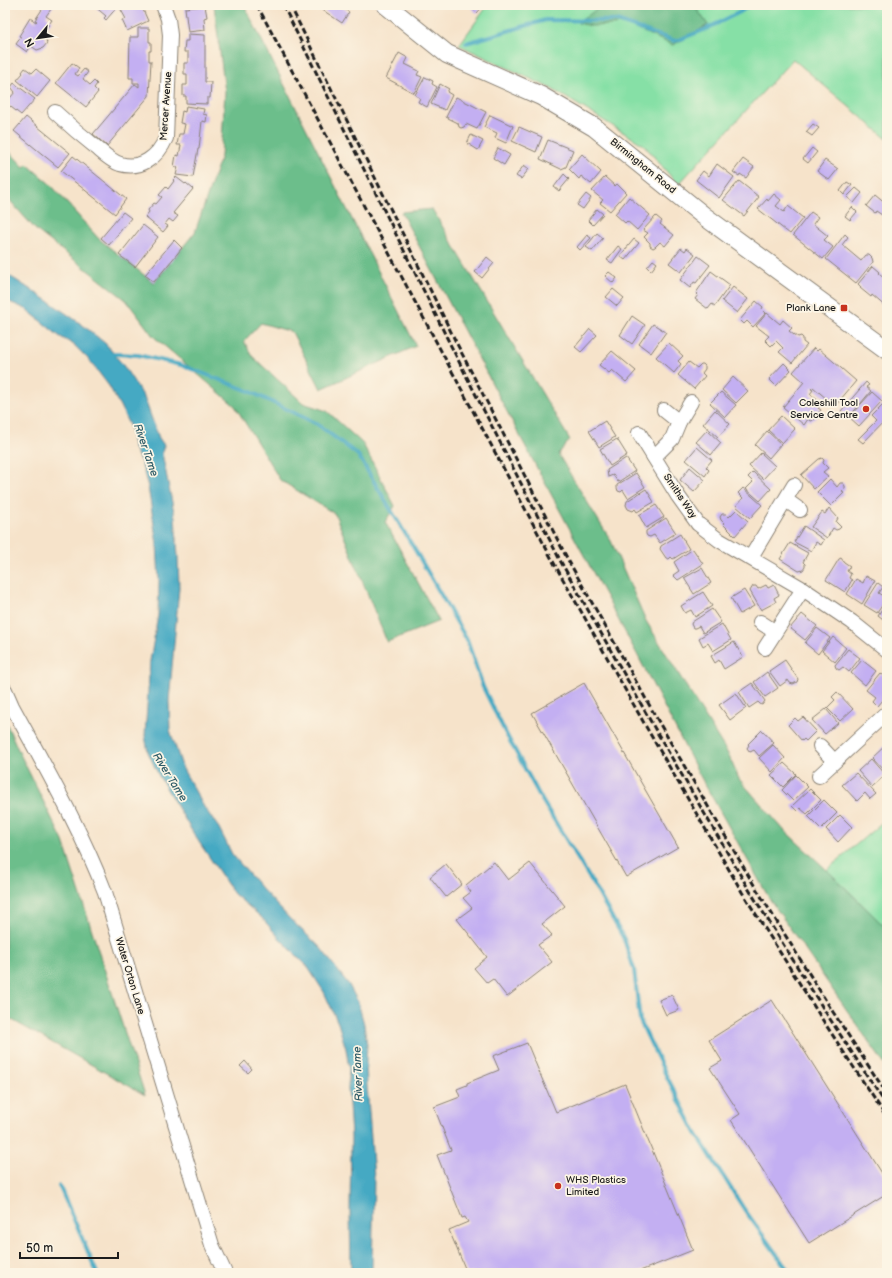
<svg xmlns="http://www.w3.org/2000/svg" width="892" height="1278" font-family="'Balsamiq Sans',sans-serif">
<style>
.green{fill:#86e0a6;stroke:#517e61}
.forest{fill:#6cbe8b;stroke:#446d54}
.water{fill:#44a9c3;stroke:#306270}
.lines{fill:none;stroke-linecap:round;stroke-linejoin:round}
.stream{stroke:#44a9c3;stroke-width:4}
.building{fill:#c3aff2}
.minor-casing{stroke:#898073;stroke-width:16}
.major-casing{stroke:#898073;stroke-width:20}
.minor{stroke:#fff;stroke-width:14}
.major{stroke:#fff;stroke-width:18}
.rail{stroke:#1c1c1c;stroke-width:3;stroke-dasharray:6 3;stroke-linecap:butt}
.poi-dot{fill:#c8321e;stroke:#fcf5e5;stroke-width:1.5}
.labels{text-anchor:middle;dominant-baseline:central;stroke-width:3.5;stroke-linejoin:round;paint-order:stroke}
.street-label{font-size:10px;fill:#1c1c1c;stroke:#fcf5e5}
.poi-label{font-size:10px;fill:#1c1c1c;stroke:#fcf5e5;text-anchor:end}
.water-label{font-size:11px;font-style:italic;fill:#2e5b67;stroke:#fcf5e5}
</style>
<rect width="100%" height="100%" fill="#fcf5e5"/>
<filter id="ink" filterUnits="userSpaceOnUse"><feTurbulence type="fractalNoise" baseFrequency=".025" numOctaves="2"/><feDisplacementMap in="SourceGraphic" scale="8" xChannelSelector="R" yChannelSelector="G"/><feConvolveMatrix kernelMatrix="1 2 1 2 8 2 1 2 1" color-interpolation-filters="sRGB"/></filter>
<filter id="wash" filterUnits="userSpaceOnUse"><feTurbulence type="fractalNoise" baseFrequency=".012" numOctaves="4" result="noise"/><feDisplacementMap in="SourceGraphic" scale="16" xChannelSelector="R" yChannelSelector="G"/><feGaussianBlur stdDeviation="0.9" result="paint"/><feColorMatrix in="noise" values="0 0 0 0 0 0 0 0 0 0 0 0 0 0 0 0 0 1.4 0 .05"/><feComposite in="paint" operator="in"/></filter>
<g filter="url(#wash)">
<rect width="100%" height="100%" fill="#f6e3ca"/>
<g class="green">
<polygon points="488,5 887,5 887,139 793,59 678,185 644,145 552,89 459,45"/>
<polygon points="887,818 887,931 885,927 827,870"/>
</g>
<g class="forest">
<polygon points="214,5 244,5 416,346 321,389 292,332 261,323 244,341 252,356 303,403 327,411 363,444 395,506 385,522 439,621 387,642 335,514 280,480 235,406 153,336 126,300 36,230 5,195 5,143 6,148 24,167 27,164 51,185 98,238 154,283 195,232 221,156 225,92"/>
<polygon points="602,5 694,5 708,25 673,45 625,24 592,26 578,23"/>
<polygon points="432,209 570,440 558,454 611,541 646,621 728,754 739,779 783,829 827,870 885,927 887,931 887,1068 769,898 699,774 639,658 529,453 401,212"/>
<polygon points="5,720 20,754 63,841 145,1095 5,1016"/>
</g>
<polygon class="water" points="5,273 50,302 84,326 106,344 123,365 144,397 159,438 164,445 162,453 175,517 178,557 179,588 169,701 170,730 183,769 204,807 219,828 232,854 260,887 290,919 320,947 349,985 358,1002 364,1024 367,1045 366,1062 367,1085 374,1178 372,1273 351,1273 350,1211 351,1136 348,1088 349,1069 346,1049 338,1023 324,992 307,966 282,941 261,917 234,894 195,836 159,776 148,752 145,736 150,661 158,615 159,581 157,544 148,487 141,462 133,446 130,427 120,406 109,386 90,361 74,345 59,336 26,309 5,300"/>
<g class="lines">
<g class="stream">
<polyline points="466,43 546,20 617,21 675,41 704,30 740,12 750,5"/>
<polyline points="114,354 138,355 181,365 249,391 317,424 358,455 418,555 467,640 483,687 505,732 542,800 595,887 624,939 634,969 640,1021 666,1075 696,1133 744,1209 790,1273"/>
<polyline points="59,1185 97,1273"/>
</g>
</g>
<g id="blocks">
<g class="building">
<polygon points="45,5 54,5 46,16 52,20 42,34 45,37 47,43 43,48 37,50 31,46 27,52 16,44 21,37 19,36 30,18 36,22 37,21 35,20"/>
<polygon points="93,5 119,5 106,20 104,18 106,16"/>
<polygon points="123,5 141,5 148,21 127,31 122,20 126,19 120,8 123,7"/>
<polygon points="315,5 338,5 349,12 342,23"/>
<polygon points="468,5 484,5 477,13"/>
<polygon points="205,6 207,17 204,18 205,30 188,32 185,8"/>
<polygon points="138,28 149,28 149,42 151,42 151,51 149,51 149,61 151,61 149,96 107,146 93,134 135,84 139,87 139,83 133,83 133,78 129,78 130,37 138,37"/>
<polygon points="188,34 205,35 205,82 211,82 210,98 207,98 207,104 186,103 186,96 183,96 183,85 187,85 187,74 184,74 184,63 188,63 188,52 184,52 185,41 188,41"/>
<polygon points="399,53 408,58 405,64 419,71 417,75 422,77 414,93 386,78"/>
<polygon points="72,63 79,68 75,74 78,76 84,69 88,72 83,79 90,85 94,81 97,84 94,88 98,92 86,107 56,83"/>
<polygon points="25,68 32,73 36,69 50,81 37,97 17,80 23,73 22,72"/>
<polygon points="425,77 433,81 432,84 437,87 427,107 418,102 420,98 415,95"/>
<polygon points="14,83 35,99 21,115 6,103 15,92 11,87"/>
<polygon points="440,84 449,89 447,92 452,95 445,110 431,104"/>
<polygon points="456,97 486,112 477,129 466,124 464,127 461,128 459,127 458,123 446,117"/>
<polygon points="186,106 204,109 203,114 207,115 206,122 202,121 199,149 198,149 193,177 176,175 178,167 174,167 176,155 179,156 181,145 177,145 179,134 183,134 185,124 180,123 182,111 185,112"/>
<polygon points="490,115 513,126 506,143 495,138 497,133 484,127"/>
<polygon points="26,117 70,153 58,167 14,131"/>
<polygon points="813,124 819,128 812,136 806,132"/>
<polygon points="519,127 542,137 536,152 512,141"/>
<polygon points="471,135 483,141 478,150 467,143"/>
<polygon points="548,140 573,150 566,167 561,169 540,159"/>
<polygon points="498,148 510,155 504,165 493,158"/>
<polygon points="812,148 817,152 808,163 803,159"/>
<polygon points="582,154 601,172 591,184 581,176 579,179 569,169"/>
<polygon points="73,156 126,199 115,214 61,171"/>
<polygon points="743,159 754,167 746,178 740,174 739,176 733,172"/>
<polygon points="825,160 838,169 829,180 817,171"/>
<polygon points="717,164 734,177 719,198 696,180 703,171 709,176"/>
<polygon points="524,165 529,169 521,179 516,176"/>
<polygon points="564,174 569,179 559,191 554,187"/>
<polygon points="176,177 185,184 186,183 193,189 173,213 178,216 173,222 169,219 165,224 168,226 163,232 145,217 149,212 148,210 154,203 156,204 162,197 159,195 166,187 168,189 174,181 173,180"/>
<polygon points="605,177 615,186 617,184 626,193 610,211 600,203 603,200 592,191"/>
<polygon points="739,181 759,197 744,216 723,200"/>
<polygon points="847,182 852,185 844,195 840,191"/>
<polygon points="856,188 862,193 854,203 847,197"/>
<polygon points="586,194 591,198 583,209 577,205"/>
<polygon points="774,194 781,200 776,206 784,212 788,206 803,218 790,234 758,209 767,199 768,201"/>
<polygon points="875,195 887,205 887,209 882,215 876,211 875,213 866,206"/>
<polygon points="629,197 650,215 637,230 627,221 625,223 615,214"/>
<polygon points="852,207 857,212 850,220 845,216"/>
<polygon points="597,209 603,214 593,225 588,220"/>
<polygon points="123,212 131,218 109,245 101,238"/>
<polygon points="811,212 818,217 813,224 828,236 824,240 833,247 823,259 793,235"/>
<polygon points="656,216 662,221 660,224 674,235 665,246 660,242 655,247 653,248 650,246 650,243 644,237 648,233 643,230"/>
<polygon points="143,225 158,237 135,267 119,255"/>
<polygon points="597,233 603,238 592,251 586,247"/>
<polygon points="845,234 848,237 842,245 861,261 866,255 869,255 872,258 873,262 856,283 826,259"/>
<polygon points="587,235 591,238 580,250 577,247"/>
<polygon points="634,239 639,243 625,260 620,256"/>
<polygon points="174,240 182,248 154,282 145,275"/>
<polygon points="618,246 622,249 612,263 607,260"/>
<polygon points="681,248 685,251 687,248 695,254 681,272 669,263"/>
<polygon points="698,256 710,265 696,283 694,282 690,288 680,280"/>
<polygon points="487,257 494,263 482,278 475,272"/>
<polygon points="653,260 657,263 651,271 647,267"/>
<polygon points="873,266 880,272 879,273 887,280 887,308 872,295 871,297 860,288 861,287 858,284"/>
<polygon points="711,271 730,285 715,306 712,304 708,309 695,299 698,295 696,293"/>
<polygon points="609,272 617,278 613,283 605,276"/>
<polygon points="733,287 748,299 737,313 722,301"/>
<polygon points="613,289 624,298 617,306 606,297"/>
<polygon points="756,301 763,307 762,309 766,313 753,327 747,321 744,324 740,320"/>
<polygon points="767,313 780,324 783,320 792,328 789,331 794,335 794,334 798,337 801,336 803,338 803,342 807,345 792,363 779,352 783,348 776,341 771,346 765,340 769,336 756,326"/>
<polygon points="632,316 645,325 632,344 620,335"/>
<polygon points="653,324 666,332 651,353 639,344"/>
<polygon points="590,329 597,335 581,352 575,347"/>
<polygon points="669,343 683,356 678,361 681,364 674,373 656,357"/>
<polygon points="814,348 817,351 819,349 856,381 835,406 813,387 811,389 813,390 810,394 822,404 818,408 821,410 815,419 810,421 808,419 804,425 783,407 804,382 793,372"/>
<polygon points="612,351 636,371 626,382 612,370 609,373 599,365"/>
<polygon points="689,362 697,368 701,364 703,364 705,366 705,369 702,373 705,376 694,389 678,375"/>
<polygon points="784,363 791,370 776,386 769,379"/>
<polygon points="733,377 748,391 736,403 722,390"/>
<polygon points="866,382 869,385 866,387 871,391 850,416 848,415 847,416 841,411"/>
<polygon points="721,392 736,405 725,417 710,403"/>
<polygon points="872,392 882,401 859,426 849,417"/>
<polygon points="884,403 887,406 887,418 863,443 858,439 876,421 871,416"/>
<polygon points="715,410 730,424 718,437 703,424"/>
<polygon points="781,416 795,429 782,443 768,430"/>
<polygon points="605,421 615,437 599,447 589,431"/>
<polygon points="707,430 721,443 711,455 696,442"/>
<polygon points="767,431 781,444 769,458 755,445"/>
<polygon points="617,439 627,455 610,466 600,449"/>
<polygon points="697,447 712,460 706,467 709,470 705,476 686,460"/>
<polygon points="761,453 775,466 763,479 749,466"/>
<polygon points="626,458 635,471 618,482 613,475 608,477 607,470"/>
<polygon points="822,458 824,460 823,463 828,468 823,472 828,476 814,489 801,475 819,459"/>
<polygon points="690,467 705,480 694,492 680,480"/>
<polygon points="753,472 771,489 760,501 746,489 753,482 748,477"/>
<polygon points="636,473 645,487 628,498 623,490 621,492 618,491 617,488 617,485"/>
<polygon points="830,479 837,487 840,483 843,483 845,486 845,489 842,492 844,493 831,506 817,492"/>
<polygon points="743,488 762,505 750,518 736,506 743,498 738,493"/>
<polygon points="646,489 654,502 637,512 635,509 633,511 628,509 626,505 627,501"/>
<polygon points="656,505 664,517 646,528 639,515"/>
<polygon points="829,508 838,518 836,522 841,527 839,529 836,530 833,528 827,538 811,527 822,512 825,514"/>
<polygon points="736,510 748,521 735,536 723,524 724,523 721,520 720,517 722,514 726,514 729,517"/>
<polygon points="666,518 676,533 660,543 654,535 650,537 647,536 646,534 646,531"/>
<polygon points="804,526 824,540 821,545 816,542 811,551 794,542"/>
<polygon points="680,534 689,549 673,559 671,557 669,559 666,558 660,549 661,546"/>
<polygon points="790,543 808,553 803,562 805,564 805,567 803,570 799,571 780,559"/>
<polygon points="693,549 703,564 678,580 673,575 679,571 674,562"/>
<polygon points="841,558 844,562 850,566 847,571 851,574 849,578 852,580 845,592 826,580 839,559"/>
<polygon points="702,568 711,583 694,594 684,578"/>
<polygon points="866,576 875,581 862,604 847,594 856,579 863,583"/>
<polygon points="878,583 883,587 879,593 887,598 877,613 864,605"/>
<polygon points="766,585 768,588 774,585 779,595 774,598 776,602 761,610 750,591 753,586 756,586 758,589"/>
<polygon points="744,590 754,606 740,614 731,598"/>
<polygon points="703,592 712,606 695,617 691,610 685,613 681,606"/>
<polygon points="887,602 887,623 878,616"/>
<polygon points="712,609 721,622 703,633 699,626 695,628 693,628 691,624 692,622"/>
<polygon points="802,614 817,626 805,640 790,628"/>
<polygon points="722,624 731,640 713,651 708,643 703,646 699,638"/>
<polygon points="817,628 830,638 818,654 805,643"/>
<polygon points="833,637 846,648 835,662 822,651"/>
<polygon points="734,642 743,657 724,669 719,660 715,663 711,656"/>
<polygon points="848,649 860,658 849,672 843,667 839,670 836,668 835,665"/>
<polygon points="785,660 798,679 797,682 793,684 790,683 788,680 780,686 769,671"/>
<polygon points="862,660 876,671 865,685 851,673"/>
<polygon points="767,672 778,688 765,697 754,682"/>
<polygon points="880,673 887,679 887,694 877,706 872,701 875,697 866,690"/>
<polygon points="584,683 678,847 626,877 532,713"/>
<polygon points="752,683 765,701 762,705 760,704 758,702 749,708 739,692"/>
<polygon points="837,692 853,709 840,721 827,708 835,700 832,697"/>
<polygon points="736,693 746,708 730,720 719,705"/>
<polygon points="826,709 838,723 825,734 812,720"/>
<polygon points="803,717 816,731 806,741 804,739 802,741 788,725 795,718 798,721"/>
<polygon points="762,730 774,743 759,756 754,750 750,752 747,748 749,745 748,744"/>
<polygon points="773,745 785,758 772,772 759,758"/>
<polygon points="886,745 887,770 885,772 872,758"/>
<polygon points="871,759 885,775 872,787 858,771"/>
<polygon points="784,763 796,774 783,787 771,775"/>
<polygon points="856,773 876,794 870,799 865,793 857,801 842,785"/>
<polygon points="796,775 808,787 793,801 782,790"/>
<polygon points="810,789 821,800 807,814 800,808 797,811 792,806"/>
<polygon points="824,800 837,813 821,829 808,816"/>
<polygon points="840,815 852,827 838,842 826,829"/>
<polygon points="494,862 508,880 530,863 565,906 542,924 552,935 538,945 552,962 507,997 493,979 487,983 474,968 487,957 457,919 472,908 463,898 471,892 466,885"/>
<polygon points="446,864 462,884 446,897 430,877"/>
<polygon points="672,995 679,1010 666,1015 659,1000"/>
<polygon points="772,1000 887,1181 887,1194 809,1243 731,1120 740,1114 710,1068 722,1061 709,1040"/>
<polygon points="527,1043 556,1112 625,1084 693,1250 635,1273 467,1273 449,1230 468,1222 465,1217 462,1218 437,1155 451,1150 434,1107 460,1097 457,1089 467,1085 467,1083 499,1070 493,1056"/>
<polygon points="245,1061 252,1069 248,1073 240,1066"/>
</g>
</g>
</g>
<g filter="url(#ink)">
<use href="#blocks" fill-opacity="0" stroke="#898073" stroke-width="1"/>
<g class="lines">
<g class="minor-casing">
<g id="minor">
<path d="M55 112C69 125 83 137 97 148 104 154 111 161 120 164 141 170 158 157 166 138L170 35 168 19 163 5"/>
<polyline points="664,410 679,422"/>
<polyline points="639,433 678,496 698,524 719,540 803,589 852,622 887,650"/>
<polyline points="654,457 672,439 679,422 691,402"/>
<polyline points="786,500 800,510"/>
<polyline points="751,557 794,485"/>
<polyline points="760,622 774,631"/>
<polyline points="765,648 803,589"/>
<path d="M5 690 12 706C45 767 80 827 105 892L212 1245 225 1273"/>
<polyline points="820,746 834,761"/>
<polyline points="819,776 887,713"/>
</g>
</g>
<g class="major-casing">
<polyline id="major" points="386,5 447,54 541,96 594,127 704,216 887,350"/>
</g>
<use href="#minor" class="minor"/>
<use href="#major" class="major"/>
<g class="rail">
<polyline points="257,5 555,565 649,732 742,892 822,1019 887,1118"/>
<polyline points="283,5 449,342 561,562 655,729 748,888 828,1016 887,1106"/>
<polyline points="290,5 455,340 567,558 661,726 754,885 833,1012 887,1094"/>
</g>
</g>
</g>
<g class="poi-dot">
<rect x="840" y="304" width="8" height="8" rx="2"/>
<circle cx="866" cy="409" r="4"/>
<circle cx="558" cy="1186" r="4"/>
</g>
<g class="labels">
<g class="street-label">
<text transform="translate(166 106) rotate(-86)">Mercer Avenue</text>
<text transform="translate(643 166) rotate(39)">Birmingham Road</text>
<text transform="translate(680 496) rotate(56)">Smiths Way</text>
<text transform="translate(130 976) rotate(73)">Water Orton Lane</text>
</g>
<g class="poi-label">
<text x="836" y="308">Plank Lane</text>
<text x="858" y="403">Coleshill Tool<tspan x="858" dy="12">Service Centre</tspan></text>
<text x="566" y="1180" text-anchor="start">WHS Plastics<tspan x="566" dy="12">Limited</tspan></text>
</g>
<g class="water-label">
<text transform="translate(146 450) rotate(71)">River Tame</text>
<text transform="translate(170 777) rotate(58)">River Tame</text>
<text transform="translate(358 1074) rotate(-92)">River Tame</text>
</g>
</g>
<rect width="892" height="1278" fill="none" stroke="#fcf5e5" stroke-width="20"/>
<g transform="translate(38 38) rotate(241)" stroke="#fcf5e5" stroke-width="3" paint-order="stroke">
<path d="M0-3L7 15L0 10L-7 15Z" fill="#1c1c1c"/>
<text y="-6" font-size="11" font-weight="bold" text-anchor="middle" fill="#1c1c1c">N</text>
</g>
<path d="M20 1252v6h98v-6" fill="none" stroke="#1c1c1c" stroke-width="2"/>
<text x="26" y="1252" font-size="12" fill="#1c1c1c" stroke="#fcf5e5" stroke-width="3" paint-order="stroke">50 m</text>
</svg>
